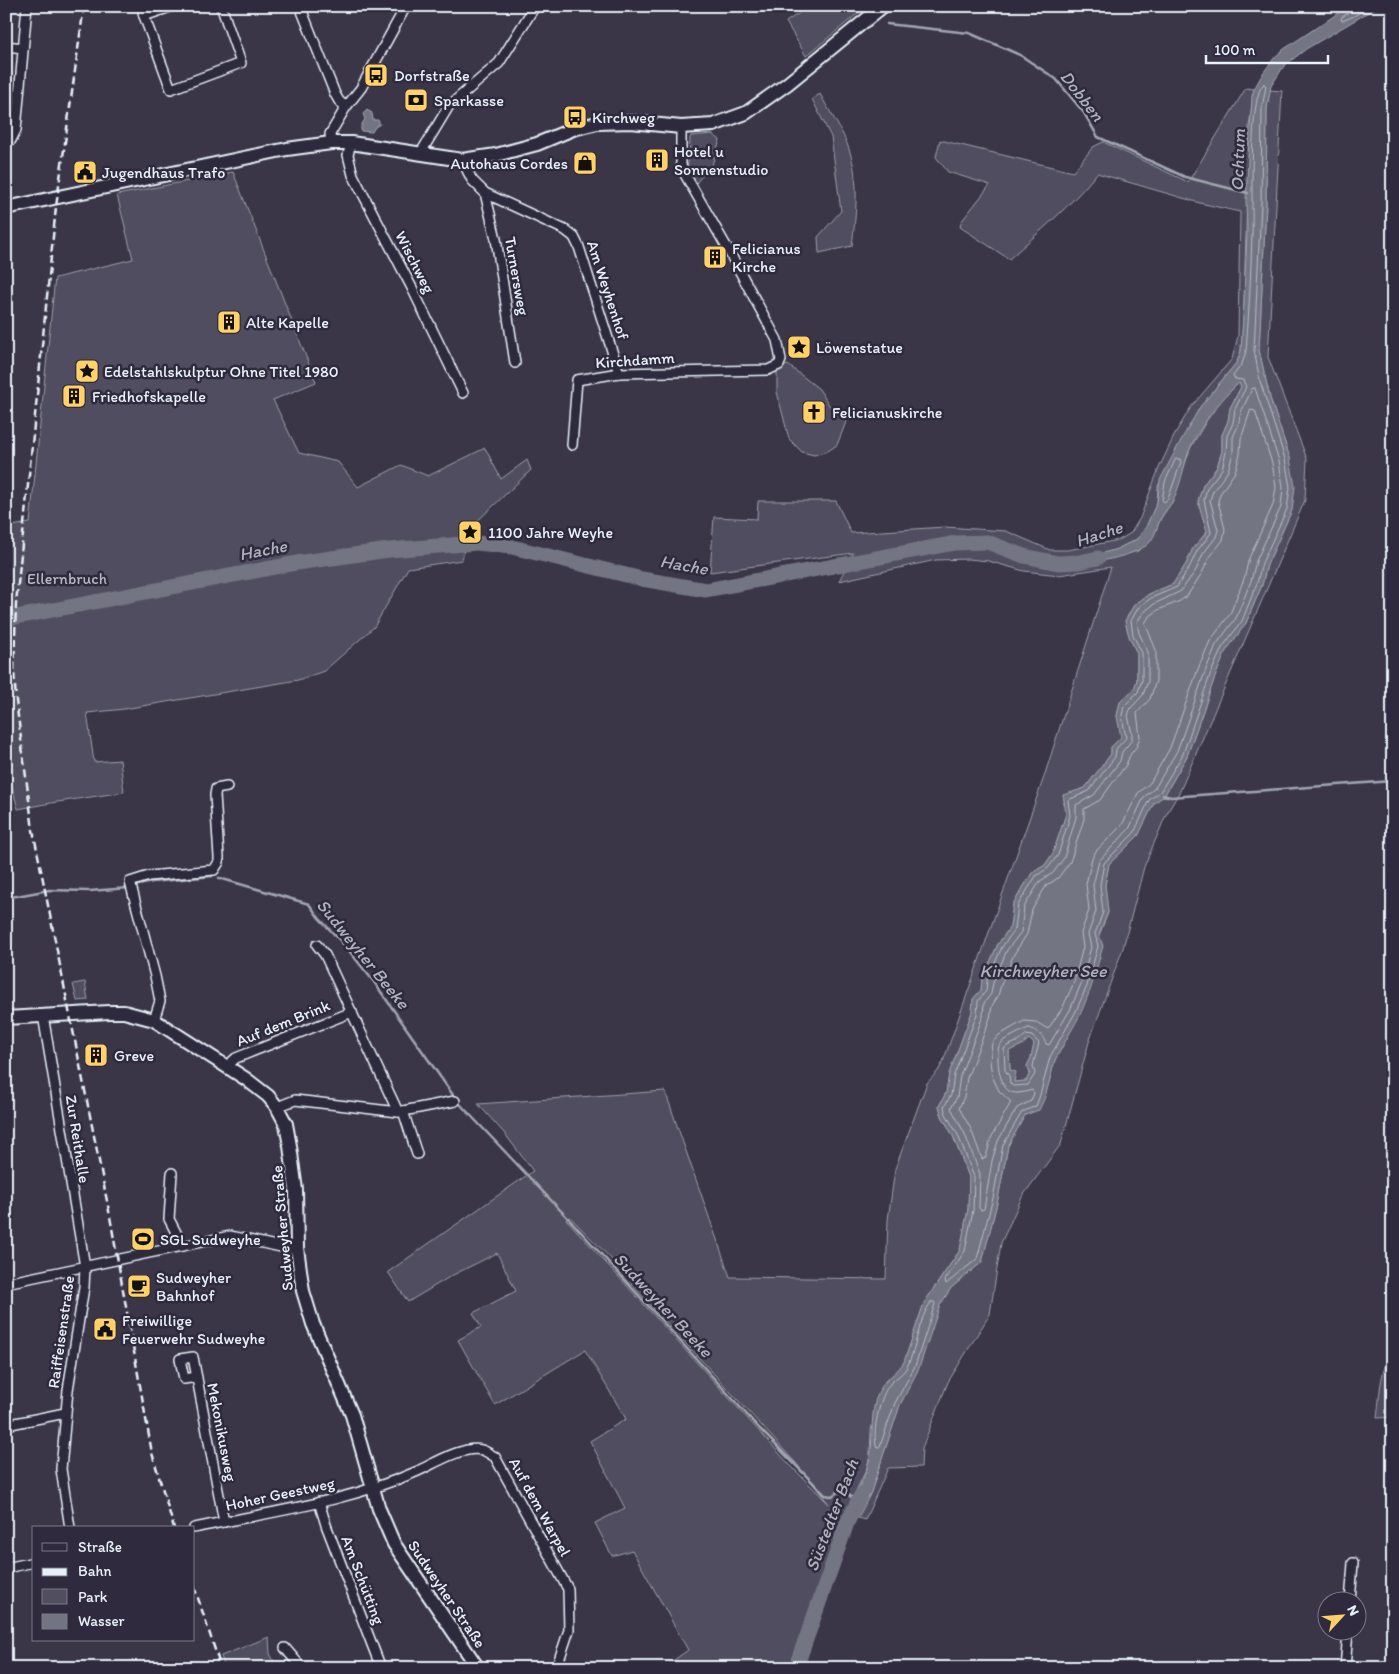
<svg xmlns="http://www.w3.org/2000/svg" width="1399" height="1674" font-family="Itim,sans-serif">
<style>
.green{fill:#504e5f;stroke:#9ca0ac;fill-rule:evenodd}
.water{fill:#737482;stroke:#a2a6b1;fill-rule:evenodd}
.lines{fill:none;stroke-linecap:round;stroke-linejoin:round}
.shore{stroke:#b9bfc9;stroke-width:1}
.stream{stroke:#a2a6b1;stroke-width:2.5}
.river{stroke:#737482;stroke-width:15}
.street-casing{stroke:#e8f1f8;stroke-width:12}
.secondary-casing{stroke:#e8f1f8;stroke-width:16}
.street{stroke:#2f2a3d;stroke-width:9}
.secondary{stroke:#2f2a3d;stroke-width:12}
.rail{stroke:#e8f1f8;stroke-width:2.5;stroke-dasharray:8 4;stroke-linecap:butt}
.labels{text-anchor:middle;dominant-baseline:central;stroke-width:5;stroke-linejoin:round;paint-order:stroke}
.poi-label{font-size:16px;fill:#e8f1f8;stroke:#2f2a3d;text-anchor:start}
.street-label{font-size:16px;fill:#e8f1f8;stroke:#2f2a3d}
.park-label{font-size:16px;fill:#b3b8c2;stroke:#2f2a3d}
.water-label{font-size:18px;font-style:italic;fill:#aeb2bd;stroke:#2f2a3d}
</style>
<rect width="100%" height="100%" fill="#3a3648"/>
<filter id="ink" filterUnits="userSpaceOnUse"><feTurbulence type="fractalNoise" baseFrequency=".02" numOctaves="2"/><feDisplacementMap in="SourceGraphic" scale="10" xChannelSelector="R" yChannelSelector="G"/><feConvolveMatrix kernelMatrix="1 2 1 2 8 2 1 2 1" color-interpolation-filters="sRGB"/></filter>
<g filter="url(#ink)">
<g class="green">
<polygon points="809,6 867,6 806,56 786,22"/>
<path d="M1246 88 1254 89 1249 127 1244 301 1241 351 1237 362 1200 407 1158 486 1157 502 1146 527 1137 539 1117 549 1087 558 1079 562 1104 560 1138 551 1155 533 1161 518 1173 501 1190 449 1207 420 1223 398 1239 383 1241 387 1230 408 1228 421 1222 435V451L1217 467 1203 485 1198 501 1207 532 1193 548 1186 564 1173 584 1149 594 1134 605 1125 621 1129 636 1137 654V680L1134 689 1120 702 1117 716 1122 737 1111 747V754L1085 788 1072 793 1063 804 1066 814 1053 853 1045 865 1032 873 1013 904 1010 927 998 944 982 980 981 990 973 999 972 1012 949 1074 946 1093 939 1106 942 1116 953 1136 969 1177 968 1209 960 1250 924 1303 904 1362 899 1370 885 1381 871 1430 870 1456 866 1470 845 1514 788 1668H663L688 1650 632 1550 612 1556 595 1523 625 1508 590 1441 626 1419 585 1350 495 1405 458 1340 481 1327 473 1313 516 1291 497 1253 451 1276 408 1302 388 1272 533 1171 505 1134 478 1104 665 1091 730 1277 886 1279 888 1220 895 1169 927 1083 938 1071 943 1062 1043 780 1111 567 1059 575 1024 571 988 561 968 559 936 560 839 581 853 553 710 572 714 517 757 519 758 501H836L851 533 945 527 1006 531 1050 550H1068L1119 540 1131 533 1140 518 1159 468 1176 432 1191 407 1232 359 1238 336 1240 212 1200 203 1097 173C1072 205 1039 232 1009 259L960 227 961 222 990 185 948 172 936 157 940 140 1073 172 1093 147 1103 142 1188 182ZM570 1217 629 1277 632 1285 795 1462 829 1504 788 1463 566 1219Z"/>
<polygon points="1270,90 1282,91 1268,357 1307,459 1305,500 1180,791 1166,815 1144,867 1123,948 1089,1042 1061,1144 1022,1197 1001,1243 990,1314 948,1382 922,1448 921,1467 888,1468 865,1520 858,1518 871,1492 900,1405 929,1336 940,1305 951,1288 982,1262 998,1199 1008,1146 1025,1115 1045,1097 1055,1060 1072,1028 1099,935 1108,913 1105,885 1109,864 1138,836 1154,803 1164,796 1187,756 1215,677 1226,651 1246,623 1262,585 1267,565 1292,510 1290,458 1270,398 1259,350 1266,204 1267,108"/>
<path d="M820 94C829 111 843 131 849 149 860 182 856 212 852 246L819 253 818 237 841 211 831 137 812 99Z"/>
<polygon points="712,134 720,140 712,165 695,184 686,170 689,160 690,138 691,136"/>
<polygon points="233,172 316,382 273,400 299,453 338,462 358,487 401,465 428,476 485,448 501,479 527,460 531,470 468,530 462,560 408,568 374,627 324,671 298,680 124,709 87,713 94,762 120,760 124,792 51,803 18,809 12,786 6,743 6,527 30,523 55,278 133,259 117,195"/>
<polygon points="788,365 819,389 833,411 846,422 837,445 828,451 814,455 802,452 789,439 777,392 777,369"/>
<polygon points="85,982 88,1000 77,1001 73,984"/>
<polygon points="1029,1039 1034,1044 1031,1058 1027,1066 1030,1073 1026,1081 1014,1082 1010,1070 1009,1050 1022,1045"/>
<path d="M1393 1352V1417L1377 1418C1380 1397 1379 1370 1393 1352Z"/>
<polygon points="269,1637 270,1654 275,1663 286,1664 291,1668 225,1668 221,1656"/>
</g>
<g class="water">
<path d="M1349 6H1379L1306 49 1284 66 1271 86 1267 108 1266 204 1259 350 1270 398 1290 458 1295 487 1292 510 1267 565 1262 585 1246 623 1226 651 1215 677 1187 756 1164 796 1154 803 1138 836 1109 864 1105 885 1108 912 1099 935 1103 946 1091 988 1080 1015 1055 1060 1045 1097 1039 1110 1025 1115 1008 1146 998 1199 982 1262 951 1288 940 1305 919 1368 900 1405 871 1492 858 1518 845 1514C854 1496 867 1476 870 1456 874 1435 869 1412 879 1391 885 1379 897 1373 904 1362L924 1303 960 1250 968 1209 969 1177 953 1136 942 1116 939 1106 946 1093 949 1074 972 1012 973 999 981 990 982 980 998 944 1010 927 1013 904 1032 873 1045 865 1053 853 1066 814 1063 795 1085 788 1111 754V747L1121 737 1117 716 1120 702 1134 689 1137 680V654L1129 636 1125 621 1134 605 1149 594 1173 584 1186 564 1193 548 1207 532 1198 501 1203 485 1217 467 1222 451V435L1228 421 1230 408 1241 387 1239 383C1222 397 1197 430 1189 451 1183 467 1181 486 1172 502 1169 507 1164 512 1161 518 1157 525 1156 535 1150 542 1141 554 1093 565 1079 562L1087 558 1117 549 1137 539 1146 527 1157 502 1160 480 1180 442 1200 407 1237 362 1241 351 1244 301 1247 231 1246 200 1252 96 1254 89 1263 73 1275 57 1284 49ZM1029 1039 1034 1044 1031 1058 1027 1066 1030 1073 1026 1081 1014 1082 1016 1072 1010 1070 1009 1051 1022 1045Z"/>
<polygon points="367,110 372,113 373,120 378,120 380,124 375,127 372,132 361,131 361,126 365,119 363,114"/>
</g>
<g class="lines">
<g class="shore">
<polyline points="1351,6 1349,12 1341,18 1342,21 1354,16 1370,6"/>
<path d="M1264 84 1266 86 1262 108 1261 204 1254 350 1260 381 1285 459 1290 487 1287 509 1262 563 1257 583 1242 621 1222 648 1210 675 1183 754 1160 792 1149 800 1134 833 1104 863 1100 885 1103 912 1095 934 1098 946 1087 986 1075 1013 1050 1057 1040 1095 1036 1106 1022 1112 1003 1145 993 1198 977 1259 946 1284 945 1280 965 1251 973 1210 974 1177 958 1135 946 1114 944 1107 951 1095 954 1075 977 1014 978 1001 986 991 987 981 1002 947 1015 929 1018 905 1036 876 1048 868 1058 855 1070 816 1068 800 1089 791 1115 757 1116 749 1126 738 1122 716 1124 706 1138 692 1142 680V653L1133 635 1131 621 1138 608 1151 598 1177 587 1190 566 1197 551 1211 533 1204 500 1207 488 1222 469 1226 452 1227 436 1233 423 1235 409 1246 387 1243 380 1235 379 1233 376 1242 364 1246 351C1249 312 1251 273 1252 233 1253 210 1248 93 1264 84Z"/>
<path d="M1255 388 1279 461 1283 487 1281 507 1256 561 1251 581 1236 618 1216 645 1205 672 1177 751 1155 788 1144 797 1129 829 1099 861 1093 885 1096 911 1088 934 1091 947 1081 984 1070 1010 1049 1045 1046 1044C1043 1036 1037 1029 1028 1028L1004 1040 999 1046C996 1057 999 1085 1009 1091 1015 1095 1025 1092 1032 1090L1034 1093 1031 1101 1017 1108 998 1141 992 1161 984 1209 981 1210 979 1208 980 1174 964 1132 951 1108 957 1097 960 1076 983 1016 984 1003 991 994 993 983 1007 950 1021 932 1024 907 1040 881 1053 873 1064 858 1076 817V805L1094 795 1120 761 1122 752 1132 740V734L1128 716 1130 709 1143 695 1148 681V652L1139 633 1137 622 1143 613 1154 604 1181 591 1196 570 1203 554 1216 537 1218 530 1210 500 1213 491 1228 471 1233 453V437L1238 426 1241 412 1252 389Z"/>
<polygon points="1251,410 1255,411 1272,463 1276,487 1273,505 1249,558 1244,579 1230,614 1210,641 1198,669 1170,748 1150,783 1138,793 1122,825 1096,851 1092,858 1086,884 1089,910 1081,933 1083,947 1074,982 1063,1007 1048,1029 1036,1022 1024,1021 999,1035 992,1043 990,1061 992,1076 999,1091 1011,1102 991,1138 986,1157 982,1159 971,1129 959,1108 964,1097 967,1078 990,1018 992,1006 998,996 1001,985 1014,954 1027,934 1032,910 1046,886 1058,878 1070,862 1084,819 1084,809 1100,800 1126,765 1130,755 1137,746 1140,737 1137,713 1150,699 1156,681 1156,650 1145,623 1149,617 1158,610 1180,601 1187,596 1202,573 1209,558 1223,540 1225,529 1218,501 1220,494 1235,472 1240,454 1241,439"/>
<polygon points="1176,459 1180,459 1181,462 1168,499 1164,502 1162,500 1165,482"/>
<polygon points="1026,1035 1032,1036 1039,1043 1033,1066 1035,1074 1028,1085 1013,1086 1010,1083 1009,1076 1005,1070 1004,1049 1007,1046 1019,1041"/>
<path d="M931 1302H934L935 1304 915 1366 895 1403 880 1446 877 1448C871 1435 880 1395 890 1384 896 1377 904 1374 908 1365 917 1345 918 1320 931 1302Z"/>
</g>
<g class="stream">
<polyline points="887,24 969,33 1020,55 1056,79 1084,113 1098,137 1185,177 1248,193"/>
<polyline points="1163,795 1171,797 1393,781"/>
<polyline points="219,878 309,904 319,918 346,947 374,982 453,1095"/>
<polyline points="134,886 152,882 212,876"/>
<polyline points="6,898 49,890 89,891 129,888"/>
<polyline points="459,1103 582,1233 760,1429 825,1495 832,1496 839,1491 849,1495 853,1499"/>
</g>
<g class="river">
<polyline points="6,619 296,563 389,550 477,543 512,547 642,579 706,590 955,543 987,542 1024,556 1058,563 1079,562 1098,558"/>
<polyline points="796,1668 847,1523 860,1497"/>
</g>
<g class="street-casing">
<g id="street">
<polyline points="142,6 144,16 173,6"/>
<polyline points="300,6 335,94 339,101 346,107"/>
<polyline points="144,16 171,89 241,63 221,6"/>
<polyline points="6,46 23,48"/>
<polyline points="6,142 11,140 16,130 27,6"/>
<polyline points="331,143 330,134 346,107 361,88 406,6"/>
<polyline points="351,143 348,155 353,175 412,288 463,393"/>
<polyline points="420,154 449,106 499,63 535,6"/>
<polyline points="462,160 472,180 485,193 565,230 574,237 579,247 619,373"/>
<polyline points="485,193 496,239 515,363"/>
<polyline points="572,445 577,380 619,373 768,370 779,365 781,360 777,340 726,246 683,171 681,165 681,127"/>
<polyline points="317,945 325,955 398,1112"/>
<polyline points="43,1015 85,1267 84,1287 68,1390 61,1469 70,1528"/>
<polyline points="154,1020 160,1001 155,976 130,882 149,876 214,870 219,862 219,857 215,795 216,789 227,787"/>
<polyline points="227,1066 236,1058 352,1012"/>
<polyline points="277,1107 295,1100 398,1112 455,1101"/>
<polyline points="403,1111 417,1154"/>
<polyline points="172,1173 169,1219 183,1246"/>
<polyline points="6,1283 230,1236 290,1249 297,1248"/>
<polyline points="197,1377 184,1379 180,1359 193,1357 224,1522"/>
<polyline points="6,1425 65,1413"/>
<polyline points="319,1502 326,1525 381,1668"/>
<path d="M194 1528C269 1512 348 1502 418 1471 435 1463 464 1445 482 1450 486 1451 491 1455 495 1457L568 1589 569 1630 558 1663 553 1668"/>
<polyline points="6,1568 34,1562"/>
<polyline points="1350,1602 1353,1563"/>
<polyline points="285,1648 302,1668"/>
<polyline points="1345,1668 1348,1632"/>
</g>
</g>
<g class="secondary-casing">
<g id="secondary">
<polyline points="6,208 287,149 331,143 351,143 462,160 496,155 537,144 573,129 597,123 631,122 681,127 713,125 746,113 787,84 883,6"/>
<polyline points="6,1018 109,1012 124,1012 154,1020 246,1079 268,1096 277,1107 286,1124 290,1146 296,1190 297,1248 301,1277 303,1291 313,1324 352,1415 379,1509 394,1544 478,1668"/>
</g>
</g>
<use href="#street" class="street"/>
<use href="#secondary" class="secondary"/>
<g class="rail">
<polyline points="84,6 56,207 16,604 14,671 16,701 33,830 109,1211 152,1453 174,1528"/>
<polyline points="194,1586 221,1668"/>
</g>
</g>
</g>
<defs>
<g id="bus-square" transform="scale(1.25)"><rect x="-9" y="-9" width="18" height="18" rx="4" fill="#ffd166" stroke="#2f2a3d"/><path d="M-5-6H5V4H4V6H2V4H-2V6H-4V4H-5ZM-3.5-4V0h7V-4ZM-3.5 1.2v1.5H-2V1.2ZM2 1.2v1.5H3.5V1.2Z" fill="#111"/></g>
<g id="bank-square" transform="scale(1.25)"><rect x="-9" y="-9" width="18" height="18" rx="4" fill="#ffd166" stroke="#2f2a3d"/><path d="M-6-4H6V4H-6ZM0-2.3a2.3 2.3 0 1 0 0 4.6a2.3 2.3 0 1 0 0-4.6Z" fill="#111"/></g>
<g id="building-square" transform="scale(1.25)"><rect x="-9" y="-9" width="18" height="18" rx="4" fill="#ffd166" stroke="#2f2a3d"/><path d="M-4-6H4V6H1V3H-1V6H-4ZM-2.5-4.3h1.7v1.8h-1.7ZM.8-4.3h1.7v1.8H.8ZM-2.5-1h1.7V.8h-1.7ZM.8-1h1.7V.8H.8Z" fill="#111"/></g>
<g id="shop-square" transform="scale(1.25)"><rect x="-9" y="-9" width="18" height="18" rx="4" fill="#ffd166" stroke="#2f2a3d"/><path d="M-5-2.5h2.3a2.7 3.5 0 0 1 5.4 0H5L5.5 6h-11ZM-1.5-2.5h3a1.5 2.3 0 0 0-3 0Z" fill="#111"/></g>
<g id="civic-square" transform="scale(1.25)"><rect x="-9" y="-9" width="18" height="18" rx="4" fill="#ffd166" stroke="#2f2a3d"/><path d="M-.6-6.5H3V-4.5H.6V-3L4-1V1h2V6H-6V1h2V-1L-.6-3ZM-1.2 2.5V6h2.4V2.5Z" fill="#111"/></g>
<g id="sight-square" transform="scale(1.25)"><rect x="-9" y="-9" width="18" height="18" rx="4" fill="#ffd166" stroke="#2f2a3d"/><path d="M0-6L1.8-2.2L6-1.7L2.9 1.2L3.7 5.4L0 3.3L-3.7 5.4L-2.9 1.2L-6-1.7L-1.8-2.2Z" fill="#111"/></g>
<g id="church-square" transform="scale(1.25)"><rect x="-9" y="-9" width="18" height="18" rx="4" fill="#ffd166" stroke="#2f2a3d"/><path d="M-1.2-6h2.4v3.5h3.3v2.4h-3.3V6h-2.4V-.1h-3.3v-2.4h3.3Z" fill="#111"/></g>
<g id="stadium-square" transform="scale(1.25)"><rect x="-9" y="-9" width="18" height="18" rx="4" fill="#ffd166" stroke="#2f2a3d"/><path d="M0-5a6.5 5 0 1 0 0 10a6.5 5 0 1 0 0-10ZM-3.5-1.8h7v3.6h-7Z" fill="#111"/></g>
<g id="cafe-square" transform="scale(1.25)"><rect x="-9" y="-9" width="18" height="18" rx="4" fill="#ffd166" stroke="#2f2a3d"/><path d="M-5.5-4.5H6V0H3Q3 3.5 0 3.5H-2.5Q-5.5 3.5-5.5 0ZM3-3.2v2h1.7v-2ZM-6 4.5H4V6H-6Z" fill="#111"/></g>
</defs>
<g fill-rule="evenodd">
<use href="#bus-square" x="376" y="75"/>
<use href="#bank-square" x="416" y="100"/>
<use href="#bus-square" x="575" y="117"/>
<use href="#building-square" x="657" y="160"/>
<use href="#shop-square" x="585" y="163"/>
<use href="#civic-square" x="85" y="172"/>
<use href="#building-square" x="715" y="257"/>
<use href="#building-square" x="229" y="322"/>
<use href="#sight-square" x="799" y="347"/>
<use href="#sight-square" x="87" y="371"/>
<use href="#building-square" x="74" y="396"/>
<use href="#church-square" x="814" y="412"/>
<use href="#sight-square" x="470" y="532"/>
<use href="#building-square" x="96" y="1055"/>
<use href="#stadium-square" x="143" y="1239"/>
<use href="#cafe-square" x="139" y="1286"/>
<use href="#civic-square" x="105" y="1329"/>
</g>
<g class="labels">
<g class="poi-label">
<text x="394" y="75">Dorfstraße</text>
<text x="434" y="100">Sparkasse</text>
<text x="592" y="117">Kirchweg</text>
<text x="674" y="151">Hotel u<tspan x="674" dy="18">Sonnenstudio</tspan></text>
<text x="568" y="163" text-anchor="end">Autohaus Cordes</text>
<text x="102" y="172">Jugendhaus Trafo</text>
<text x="732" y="248">Felicianus<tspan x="732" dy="18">Kirche</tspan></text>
<text x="246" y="322">Alte Kapelle</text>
<text x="816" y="347">Löwenstatue</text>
<text x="104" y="371">Edelstahlskulptur Ohne Titel 1980</text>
<text x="92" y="396">Friedhofskapelle</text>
<text x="832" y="412">Felicianuskirche</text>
<text x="488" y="532">1100 Jahre Weyhe</text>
<text x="114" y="1055">Greve</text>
<text x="160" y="1239">SGL Sudweyhe</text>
<text x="156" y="1277">Sudweyher<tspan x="156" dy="18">Bahnhof</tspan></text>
<text x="122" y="1320">Freiwillige<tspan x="122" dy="18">Feuerwehr Sudweyhe</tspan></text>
</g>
<g class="street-label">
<text transform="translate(415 262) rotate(63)">Wischweg</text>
<text transform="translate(517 276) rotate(80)">Turnersweg</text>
<text transform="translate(608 290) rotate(72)">Am Weyhenhof</text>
<text transform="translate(635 360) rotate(-4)">Kirchdamm</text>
<text transform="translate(283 1023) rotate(-22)">Auf dem Brink</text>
<text transform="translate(78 1139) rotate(81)">Zur Reithalle</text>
<text transform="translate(282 1228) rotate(-95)">Sudweyher Straße</text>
<text transform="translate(61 1332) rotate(-82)">Raiffeisenstraße</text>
<text transform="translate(222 1432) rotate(79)">Mekonikusweg</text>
<text transform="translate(280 1494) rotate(-12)">Hoher Geestweg</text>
<text transform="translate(540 1507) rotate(61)">Auf dem Warpel</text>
<text transform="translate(363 1580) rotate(69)">Am Schütting</text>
<text transform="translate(447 1594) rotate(56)">Sudweyher Straße</text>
</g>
<g class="park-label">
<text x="67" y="578">Ellernbruch</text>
</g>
<g class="water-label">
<text transform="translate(1082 96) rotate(52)">Dobben</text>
<text transform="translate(1238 160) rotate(-88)">Ochtum</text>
<text transform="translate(1099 534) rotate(-18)">Hache</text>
<text transform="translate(263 550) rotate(-11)">Hache</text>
<text transform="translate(684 565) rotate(10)">Hache</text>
<text transform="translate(363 954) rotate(51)">Sudweyher Beeke</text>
<text x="1043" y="971">Kirchweyher See</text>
<text transform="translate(663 1305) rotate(47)">Sudweyher Beeke</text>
<text transform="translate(832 1515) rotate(-69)">Süstedter Bach</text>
</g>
</g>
<rect width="1399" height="1674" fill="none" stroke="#2f2a3d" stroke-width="25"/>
<rect x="12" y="12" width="1374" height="1649" fill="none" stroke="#e8f1f8" stroke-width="2" filter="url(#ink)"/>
<rect x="32" y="1526" width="162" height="115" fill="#2f2a3d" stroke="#797a88"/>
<rect x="42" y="1543" width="25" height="8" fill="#2f2a3d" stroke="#797a88"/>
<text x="78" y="1552" font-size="15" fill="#e8f1f8">Straße</text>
<rect x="42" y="1568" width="25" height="8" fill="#e8f1f8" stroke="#797a88"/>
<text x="78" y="1576" font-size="15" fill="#e8f1f8">Bahn</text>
<rect x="42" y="1589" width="25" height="15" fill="#504e5f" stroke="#797a88"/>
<text x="78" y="1602" font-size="15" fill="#e8f1f8">Park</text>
<rect x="42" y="1614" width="25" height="15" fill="#737482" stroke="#797a88"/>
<text x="78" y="1626" font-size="15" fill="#e8f1f8">Wasser</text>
<g transform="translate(1342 1616) rotate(64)"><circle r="24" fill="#2f2a3d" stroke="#797a88"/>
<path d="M0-4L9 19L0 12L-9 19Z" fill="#ffd166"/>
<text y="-8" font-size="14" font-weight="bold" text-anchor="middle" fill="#e8f1f8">N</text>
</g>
<path d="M1206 55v8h122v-8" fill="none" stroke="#e8f1f8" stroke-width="2.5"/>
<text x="1214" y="55" font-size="15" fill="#e8f1f8" stroke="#2f2a3d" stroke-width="4" paint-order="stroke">100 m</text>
</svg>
